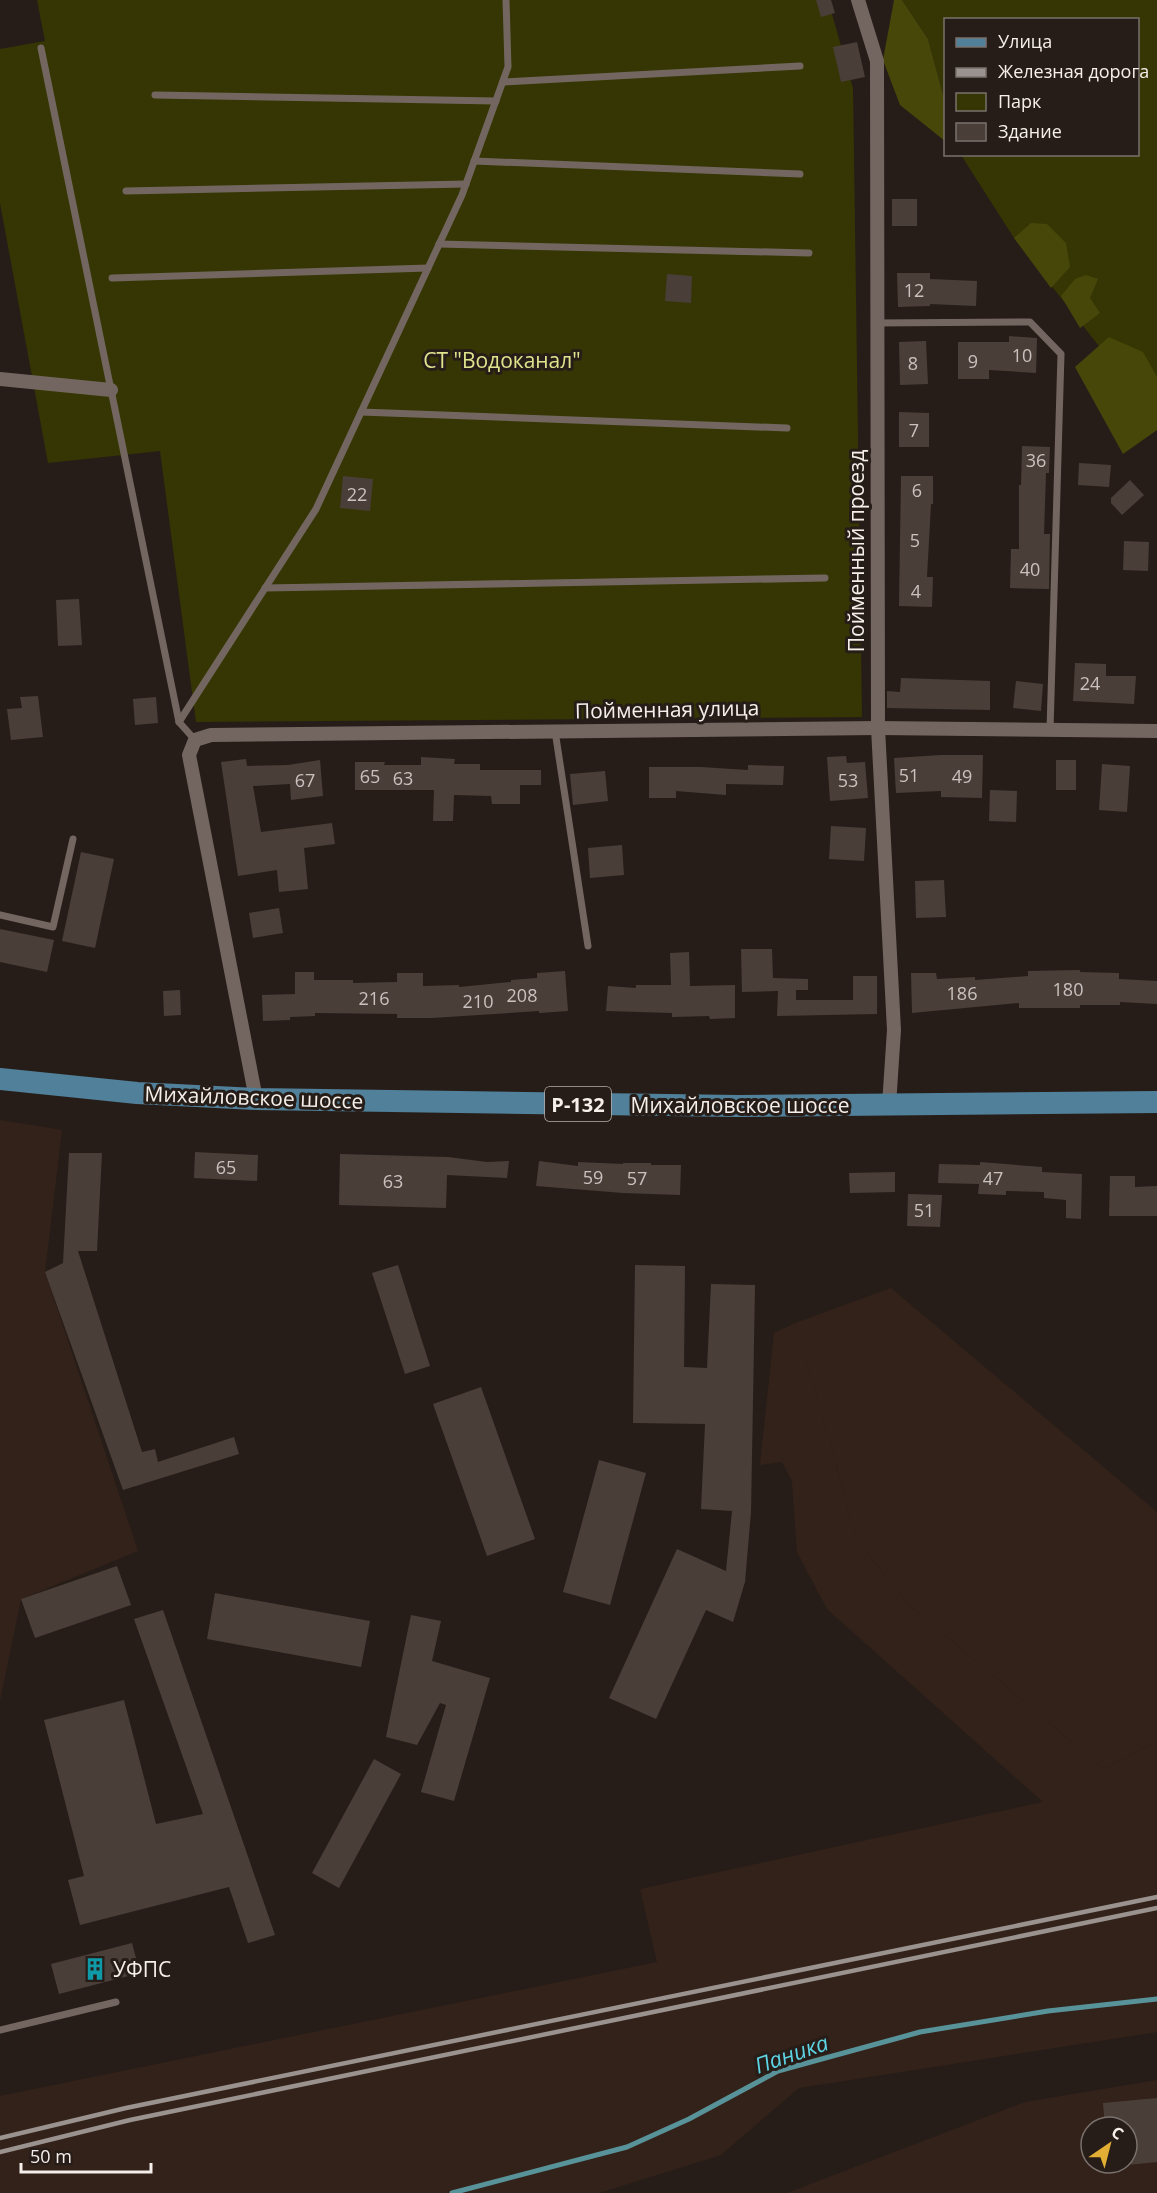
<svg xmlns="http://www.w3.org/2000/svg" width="1157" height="2193" font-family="'Open Sans',sans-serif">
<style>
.built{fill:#32221a}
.industrial{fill:#33221a;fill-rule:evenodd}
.green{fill:#353603}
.forest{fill:#47470a}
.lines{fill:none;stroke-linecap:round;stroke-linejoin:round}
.stream{stroke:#58939a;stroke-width:5}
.building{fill:#4a3e39}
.service{stroke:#736660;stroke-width:7}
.minor{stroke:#736660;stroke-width:14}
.primary{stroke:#50809a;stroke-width:22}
.rail{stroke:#9a928e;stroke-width:4.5}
.labels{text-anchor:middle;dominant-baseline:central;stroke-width:6;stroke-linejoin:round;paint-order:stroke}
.number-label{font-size:18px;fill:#cac2be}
.shield{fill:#271d18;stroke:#b7afab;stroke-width:1.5}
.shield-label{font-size:20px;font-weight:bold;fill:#f5eeea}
.park-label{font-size:21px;fill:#e0e38d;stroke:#271d18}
.street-label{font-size:21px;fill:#f5eeea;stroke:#271d18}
.poi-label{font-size:21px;fill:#f5eeea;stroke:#271d18;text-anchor:start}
.water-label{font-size:22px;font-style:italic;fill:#5ed4e5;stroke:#271d18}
</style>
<rect width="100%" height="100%" fill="#271d18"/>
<polygon class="built" points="891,1288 1157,1512 1157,1741 1104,1769 908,1604 856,1539 835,1459 795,1323"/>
<g class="industrial">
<polygon points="0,1120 62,1130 45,1272 138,1551 21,1599 0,1701"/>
<polygon points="795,1323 835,1459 856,1539 908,1604 1104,1769 1157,1741 1157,2032 799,2088 721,2155 599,2193 0,2193 0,2096 657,1962 640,1889 1043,1802 827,1609 797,1552 792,1481 782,1462 760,1465 774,1333"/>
<path d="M1157 2080V2193H787L1025 2102ZM1091 2127H1127V2163H1091Z"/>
</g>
<g class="green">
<polygon points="37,0 828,0 853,88 862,717 196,722 160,451 48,463 0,203 0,49 45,41"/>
<polygon points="902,0 1157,0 1157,420 1014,238 961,155 1138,154 1138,20 946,20 945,102 928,39"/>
</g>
<g class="forest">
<polygon points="894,0 902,0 928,39 945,102 945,141 900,105 883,60"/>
<polygon points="1031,223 1047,224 1066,243 1070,267 1051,288 1014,238"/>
<polygon points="1086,275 1098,279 1090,298 1100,313 1080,328 1061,296 1075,279"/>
<polygon points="1109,337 1143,352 1157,377 1157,430 1123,454 1075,367"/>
</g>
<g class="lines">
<polyline class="stream" points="452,2193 627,2147 689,2119 778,2071 920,2032 1048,2011 1157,1999"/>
</g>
<g class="building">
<polygon points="816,0 831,0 835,13 821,17"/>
<polygon points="857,42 865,77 841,82 833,47"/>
<rect x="892" y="199" width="25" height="27"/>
<polygon points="897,273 930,273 930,279 977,281 976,306 930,304 930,306 898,307"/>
<polygon points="667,274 692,276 691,303 665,301"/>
<polygon points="1009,336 1037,338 1036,373 989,370 989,379 958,379 958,342 1009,342"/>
<polygon points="926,341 928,384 900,385 899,342"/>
<polygon points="899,412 929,413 929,447 899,447"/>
<polygon points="1022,446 1050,447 1049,473 1046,473 1044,534 1050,534 1049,589 1010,588 1011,549 1019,549 1019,485 1021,485"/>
<polygon points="1079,463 1111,465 1109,487 1078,485"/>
<polygon points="343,476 373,479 370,511 340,508"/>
<polygon points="901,476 933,476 933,504 931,504 927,577 933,577 932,607 899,606"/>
<polygon points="1130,480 1144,495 1122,515 1111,503 1111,498"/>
<polygon points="1124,541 1149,542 1148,571 1123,570"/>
<polygon points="79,599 82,645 58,646 56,600"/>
<polygon points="1075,663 1106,664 1106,676 1136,676 1134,704 1073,701"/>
<polygon points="901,678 990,681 990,710 887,708 887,691 900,692"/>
<polygon points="1016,681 1043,684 1041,711 1013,708"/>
<polygon points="38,696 43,737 11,740 7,709 22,708 20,697"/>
<polygon points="156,697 158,723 135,725 133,699"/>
<polygon points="941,755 983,755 982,798 941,797 941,791 896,793 894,758"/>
<polygon points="846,756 847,763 865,762 868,798 830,801 827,757"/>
<polygon points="421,757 455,759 454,764 480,764 480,770 541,770 541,785 520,785 520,804 492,804 491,796 454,795 453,821 433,821 434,790 355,790 355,762 385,762 384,765 421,765"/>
<polygon points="246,759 247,766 288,765 320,760 323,796 291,800 290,784 253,786 261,832 332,823 335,844 304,848 308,889 279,892 277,870 238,876 221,762"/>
<rect x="1056" y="760" width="20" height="30"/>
<polygon points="1102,764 1130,766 1127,812 1099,810"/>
<polygon points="748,765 784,766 783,785 726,784 726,795 676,791 676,798 649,798 649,767 701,767 748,770"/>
<polygon points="605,771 608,801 573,805 570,774"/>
<polygon points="990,790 1017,791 1016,822 989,821"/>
<polygon points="831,826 866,828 864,861 829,859"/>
<polygon points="622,845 624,875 590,878 588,848"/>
<polygon points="81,852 114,859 95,948 62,941"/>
<polygon points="944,880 946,917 916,918 915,881"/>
<polygon points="279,908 283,933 253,938 249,913"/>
<polygon points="0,929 54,940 47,972 0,962"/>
<polygon points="741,949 772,949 773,978 808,979 808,990 796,990 796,1000 853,1000 853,976 877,976 877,1014 777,1016 778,991 742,992"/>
<polygon points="689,952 690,986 735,985 735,1018 710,1019 709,1016 672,1017 672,1013 606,1011 608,986 636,988 636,985 671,985 670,953"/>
<polygon points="1080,970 1080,972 1119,973 1119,979 1157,981 1157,1004 1120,1002 1120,1005 1080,1005 1080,1008 1019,1008 1019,1003 912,1013 911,973 936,973 937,979 975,977 975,980 1028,976 1028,971"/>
<polygon points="565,971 568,1011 539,1013 539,1011 432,1018 397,1018 397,1014 315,1013 315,1016 290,1017 290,1020 263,1021 262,995 295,994 295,972 314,972 314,980 353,980 353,983 397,982 397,973 423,973 423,986 459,985 459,987 511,982 511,980 537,978 537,973"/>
<polygon points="180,990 181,1015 164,1016 163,991"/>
<polygon points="195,1152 258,1155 257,1181 194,1178"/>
<polygon points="69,1153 102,1153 97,1251 78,1251 142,1452 155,1449 158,1462 234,1437 239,1454 123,1490 45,1272 63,1263"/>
<polygon points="340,1154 448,1157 487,1162 509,1161 507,1178 447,1175 446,1208 339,1205"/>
<polygon points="539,1161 578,1166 578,1162 623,1164 623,1163 651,1163 651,1165 681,1165 680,1195 623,1193 536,1186"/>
<polygon points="980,1162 1042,1167 1042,1172 1082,1174 1081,1219 1066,1218 1066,1200 1044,1198 1044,1192 1006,1191 1006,1195 978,1194 979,1184 938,1183 939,1164 980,1165"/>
<polygon points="895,1172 895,1192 850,1193 849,1173"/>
<polygon points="1110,1176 1135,1176 1135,1187 1157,1186 1157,1216 1109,1216"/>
<polygon points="908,1194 942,1195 940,1227 907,1226"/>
<polygon points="398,1265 430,1366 405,1374 372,1273"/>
<polygon points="635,1265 685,1266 684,1367 707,1368 711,1284 755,1285 751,1512 745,1582 733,1622 706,1610 656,1719 609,1698 677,1549 726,1571 732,1511 701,1509 705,1424 633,1423"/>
<polygon points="481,1387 535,1539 487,1556 433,1404"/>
<polygon points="599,1460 646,1473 610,1605 563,1592"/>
<polygon points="117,1566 131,1605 35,1638 21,1599"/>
<polygon points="215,1593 370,1621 361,1667 207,1639"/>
<polygon points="163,1610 275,1935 248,1943 229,1887 80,1925 68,1880 84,1876 44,1720 124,1700 156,1824 203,1814 134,1619"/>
<polygon points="411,1615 441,1621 432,1661 490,1678 454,1801 421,1792 446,1705 440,1703 417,1745 386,1737"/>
<polygon points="374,1759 401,1774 339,1888 312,1873"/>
<polygon points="132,1943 140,1973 59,1994 51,1964"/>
<polygon points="1157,2098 1157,2162 1127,2165 1127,2127 1105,2127 1103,2103"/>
</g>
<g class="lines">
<g class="service">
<polyline points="41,48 179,722 195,740"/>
<polyline points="503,82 800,66"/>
<polyline points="155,95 496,101"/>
<polyline points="474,161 800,174"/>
<polyline points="126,191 466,184"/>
<polyline points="439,244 809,253"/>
<polyline points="112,278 428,268"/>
<polyline points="876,323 1030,322 1061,354 1050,730"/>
<polyline points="361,412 787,428"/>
<polyline points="265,588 825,578"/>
<polyline points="179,722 316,509 462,195 508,67 506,0"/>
<polyline points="555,731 588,946"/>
<polyline points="0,915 53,927 73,839"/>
<polyline points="0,2030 116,2002"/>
</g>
<g class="minor">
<polyline points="858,0 877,61 878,728 894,1030 889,1105"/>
<polyline points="0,379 111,390"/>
<polyline points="256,1099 189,755 195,740 211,735 878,728 1157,731"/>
</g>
<polyline class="primary" points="0,1079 137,1093 256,1099 738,1106 1157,1102"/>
<g class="rail">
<polyline points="0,2138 126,2108 1157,1897"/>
<polyline points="0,2152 130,2120 1157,1908"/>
</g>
</g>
<defs>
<g id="building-bare" transform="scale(1.8)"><path d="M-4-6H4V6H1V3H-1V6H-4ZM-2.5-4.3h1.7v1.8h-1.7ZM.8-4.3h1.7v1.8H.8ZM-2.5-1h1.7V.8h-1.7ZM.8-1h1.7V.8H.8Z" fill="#0f9aa8" stroke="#271d18" stroke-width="2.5" paint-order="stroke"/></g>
</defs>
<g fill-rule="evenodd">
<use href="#building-bare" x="95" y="1969"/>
</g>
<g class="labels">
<g class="number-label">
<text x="914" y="290">12</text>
<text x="1022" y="355">10</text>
<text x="973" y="361">9</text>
<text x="913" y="363">8</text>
<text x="914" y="430">7</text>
<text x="1036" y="460">36</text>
<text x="917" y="490">6</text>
<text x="357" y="494">22</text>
<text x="915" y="540">5</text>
<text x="1030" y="569">40</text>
<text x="916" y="591">4</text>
<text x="1090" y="683">24</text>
<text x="909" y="775">51</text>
<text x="370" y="776">65</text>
<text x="962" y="776">49</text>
<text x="403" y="778">63</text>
<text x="305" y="780">67</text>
<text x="848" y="780">53</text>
<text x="1068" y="989">180</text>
<text x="962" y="993">186</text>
<text x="522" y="995">208</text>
<text x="374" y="998">216</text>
<text x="478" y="1001">210</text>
<text x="226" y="1167">65</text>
<text x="593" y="1177">59</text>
<text x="637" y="1178">57</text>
<text x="993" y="1178">47</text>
<text x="393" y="1181">63</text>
<text x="924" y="1210">51</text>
</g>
<rect class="shield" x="545" y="1087" width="66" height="34" rx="4.5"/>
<g class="shield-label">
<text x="578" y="1104">Р-132</text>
</g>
<g class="park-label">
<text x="502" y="360">СТ "Водоканал"</text>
</g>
<g class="street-label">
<text transform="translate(856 551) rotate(-90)">Пойменный проезд</text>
<text transform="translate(667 709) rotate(-1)">Пойменная улица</text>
<text transform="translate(254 1097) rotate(2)">Михайловское шоссе</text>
<text x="740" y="1105">Михайловское шоссе</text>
</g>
<g class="poi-label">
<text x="113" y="1969">УФПС</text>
</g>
<g class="water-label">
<text transform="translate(791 2053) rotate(-19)">Паника</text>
</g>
</g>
<rect x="944" y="18" width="195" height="138" fill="#271d18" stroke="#79716c" stroke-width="1.5"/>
<rect x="956" y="38" width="30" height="9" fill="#50809a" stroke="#79716c" stroke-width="1.5"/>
<text x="998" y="48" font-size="18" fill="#f5eeea">Улица</text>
<rect x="956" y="68" width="30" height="9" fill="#9a928e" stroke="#79716c" stroke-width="1.5"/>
<text x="998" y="78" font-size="18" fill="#f5eeea">Железная дорога</text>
<rect x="956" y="93" width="30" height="18" fill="#353603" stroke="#79716c" stroke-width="1.5"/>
<text x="998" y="108" font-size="18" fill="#f5eeea">Парк</text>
<rect x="956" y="123" width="30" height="18" fill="#4a3e39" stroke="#79716c" stroke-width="1.5"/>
<text x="998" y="138" font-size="18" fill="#f5eeea">Здание</text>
<g transform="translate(1109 2145) rotate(35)"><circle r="28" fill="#271d18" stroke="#79716c" stroke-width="1.5"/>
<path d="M0-4.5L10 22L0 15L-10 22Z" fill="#e2af34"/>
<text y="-9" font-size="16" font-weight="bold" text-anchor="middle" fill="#f5eeea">С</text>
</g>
<path d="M21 2163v9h130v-9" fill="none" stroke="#f5eeea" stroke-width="3"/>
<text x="30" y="2163" font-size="18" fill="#f5eeea" stroke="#271d18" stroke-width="4.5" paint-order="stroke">50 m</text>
</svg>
